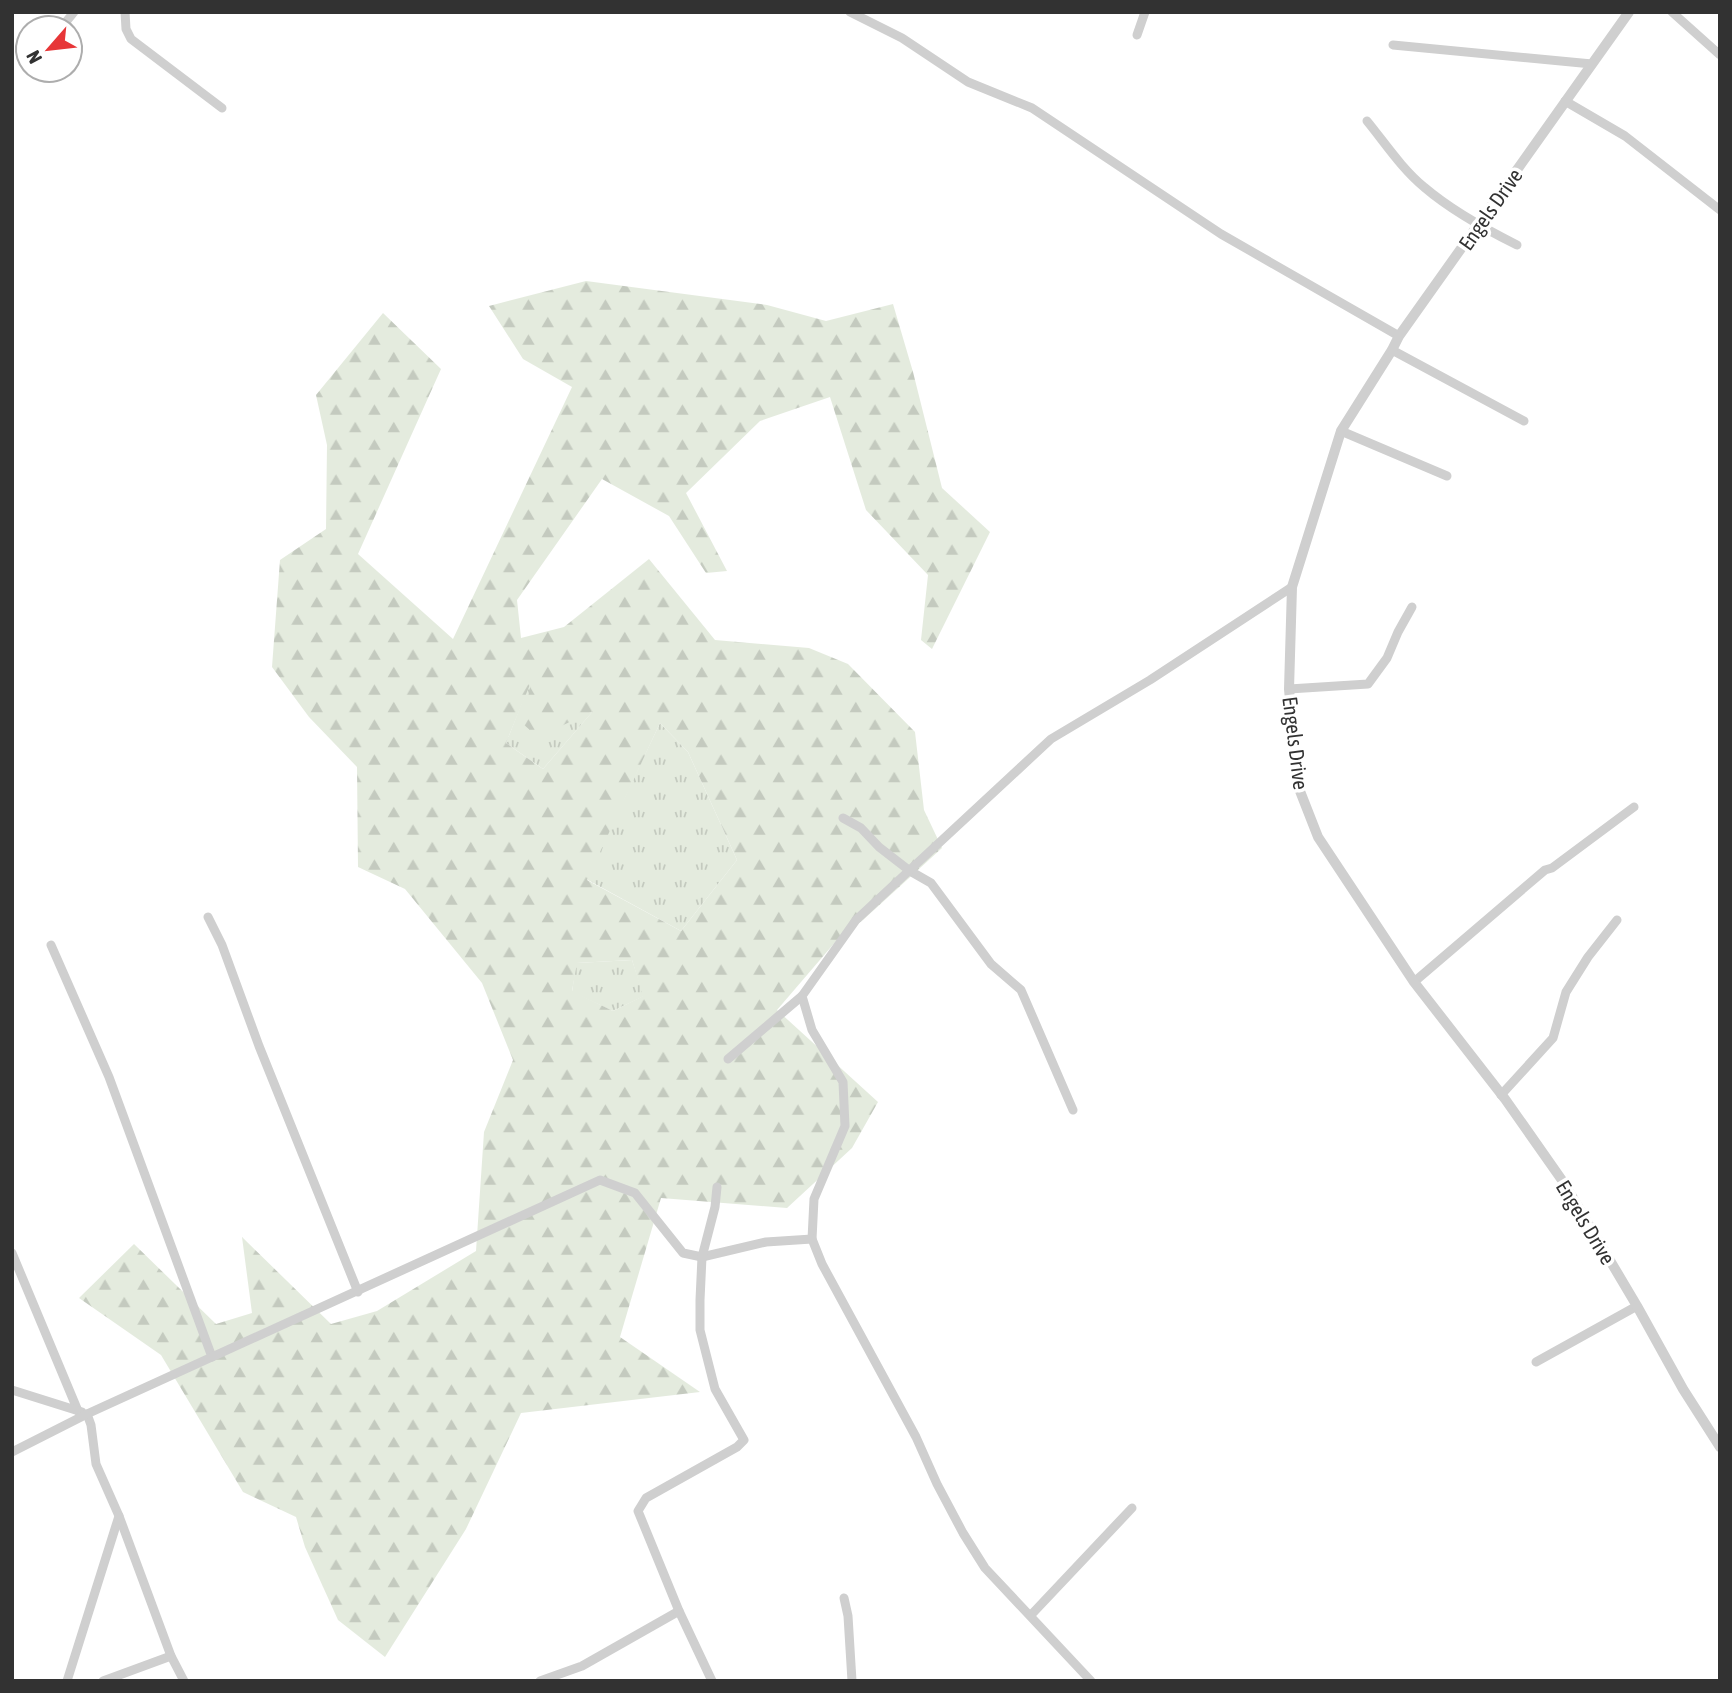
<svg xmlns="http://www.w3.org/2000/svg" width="1732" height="1693" font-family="'Asap Condensed',sans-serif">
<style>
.grass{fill:url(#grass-tufts)}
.forest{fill:url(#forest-firs);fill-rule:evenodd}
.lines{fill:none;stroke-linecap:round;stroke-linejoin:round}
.minor{stroke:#cfcfcf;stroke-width:9}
.tertiary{stroke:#cfcfcf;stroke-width:10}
.labels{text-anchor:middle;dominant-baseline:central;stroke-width:7;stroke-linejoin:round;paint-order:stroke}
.street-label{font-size:21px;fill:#323232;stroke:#fff}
</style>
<defs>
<pattern id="grass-tufts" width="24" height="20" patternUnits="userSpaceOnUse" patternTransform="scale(1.75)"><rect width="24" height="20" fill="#e4ebde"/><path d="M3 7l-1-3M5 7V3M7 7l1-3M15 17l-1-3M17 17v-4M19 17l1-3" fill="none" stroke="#c4cabf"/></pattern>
<pattern id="forest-firs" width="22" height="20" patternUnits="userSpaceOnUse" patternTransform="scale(1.75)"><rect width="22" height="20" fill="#e4ebde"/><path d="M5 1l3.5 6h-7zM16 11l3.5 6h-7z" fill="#c4cabf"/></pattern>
</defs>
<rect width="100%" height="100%" fill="#fff"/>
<g class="grass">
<polygon points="532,677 594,710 543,769 506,743"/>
<polygon points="660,723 688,752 737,860 681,931 586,879"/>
<polygon points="632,960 644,996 613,1011 572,992 576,963"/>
</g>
<path class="forest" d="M586 281 767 305 826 321 893 304 913 372 942 488 990 532 932 649 921 640 928 575 866 510 830 397 760 421 686 493 727 571 706 573 669 516 602 479 517 600 521 638 564 627 649 559 715 640 809 648 848 664 915 732 924 810 942 848 863 920 837 940 777 1010 878 1102 852 1148 787 1208 661 1198 620 1337 700 1392 521 1413 466 1529 385 1657 338 1620 305 1547 296 1517 243 1492 161 1355 79 1298 134 1244 216 1324 252 1313 242 1237 331 1324 377 1311 476 1251 484 1132 513 1060 482 983 405 889 358 867 357 767 309 717 272 667 280 560 326 529 327 445 316 395 383 313 441 369 358 554 453 639 572 387 523 359 489 306ZM531 682 523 724 538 737 593 711 543 769 506 743ZM660 723 688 752 737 860 681 931 587 880ZM632 960 643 996 613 1011 572 991 577 963Z"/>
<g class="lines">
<g class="minor">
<polyline points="125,12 126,29 131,39 222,108"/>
<polyline points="850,12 902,38 968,82 1032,108 1221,234 1399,336"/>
<polyline points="1672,12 1720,55"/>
<polyline points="61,28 74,12"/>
<polyline points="1137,35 1145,12"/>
<polyline points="1393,45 1592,64"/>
<polyline points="1565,101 1625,136 1720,210"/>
<path d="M1367 121C1385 143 1402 169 1424 187 1452 211 1485 229 1517 245"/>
<polyline points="1392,350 1524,421"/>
<polyline points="1341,431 1447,476"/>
<polyline points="1289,689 1368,684 1387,658 1398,632 1412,607"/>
<polyline points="843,818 861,828 879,847 910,871 931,883 991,964 1021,990 1073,1110"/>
<polyline points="208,917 222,945 259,1046 358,1292"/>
<polyline points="51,945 109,1077 212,1357"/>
<polyline points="1414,982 1545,870 1552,868 1634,807"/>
<polyline points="728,1059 802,996"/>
<polyline points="1501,1095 1553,1038 1566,992 1588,957 1617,920"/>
<polyline points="812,1239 814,1199 845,1126 843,1082 812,1030 802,996 856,920 1051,739 1150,680 1292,587"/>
<polyline points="12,1253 78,1411"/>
<polyline points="1536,1362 1637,1306"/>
<polyline points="12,1390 82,1412"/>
<polyline points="87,1414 91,1425 96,1464 119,1516 171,1656 184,1681"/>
<polyline points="12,1452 87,1414 600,1180 635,1193 683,1253 702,1257 766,1242 812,1239 822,1264 916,1437 937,1484 963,1533 985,1568 1091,1681"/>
<polyline points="844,1598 848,1616 852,1681"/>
<polyline points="1031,1615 1132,1508"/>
<polyline points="67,1681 119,1516"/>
<polyline points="103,1681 171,1656"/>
<polyline points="540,1681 582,1666 679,1611"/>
<polyline points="712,1681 679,1611 638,1511 646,1498 737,1447 744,1440 715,1389 700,1330 700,1300 702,1257 715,1207 717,1187"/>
</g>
<polyline class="tertiary" points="1629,12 1399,336 1392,350 1341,431 1292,587 1289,689 1298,786 1318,837 1414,982 1505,1099 1564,1183 1637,1306 1683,1389 1720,1447"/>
</g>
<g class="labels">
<g class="street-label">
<text transform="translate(1490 209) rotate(-55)">Engels Drive</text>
<text transform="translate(1296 743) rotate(83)">Engels Drive</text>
<text transform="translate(1586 1222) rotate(59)">Engels Drive</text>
</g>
</g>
<rect width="1732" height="1693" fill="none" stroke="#323232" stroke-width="28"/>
<g transform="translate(49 49) rotate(242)"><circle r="33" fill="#ffffff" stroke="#adadad" stroke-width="2"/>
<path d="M0-5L12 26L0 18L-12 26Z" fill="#e73638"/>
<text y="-10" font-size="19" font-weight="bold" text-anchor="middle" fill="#323232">N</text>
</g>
</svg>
